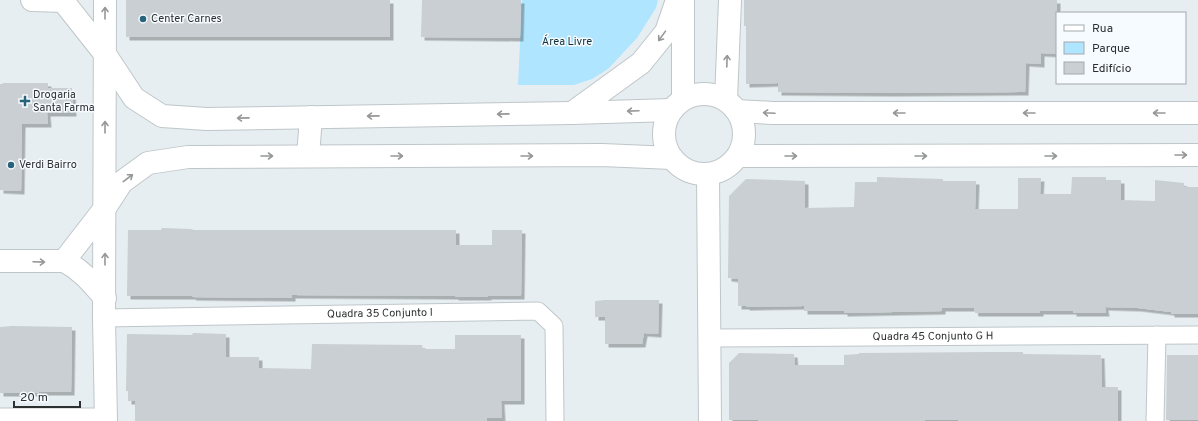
<svg xmlns="http://www.w3.org/2000/svg" width="1198" height="421" font-family="Overpass,sans-serif">
<style>
.green{fill:#afe5fe}
.building{fill:#c9cfd3;filter:url(#shadow)}
.lines{fill:none;stroke-linecap:round;stroke-linejoin:round}
.street-casing{stroke:#bfc6c9;stroke-width:19}
.secondary-casing{stroke:#bfc6c9;stroke-width:24}
.street{stroke:#fff;stroke-width:17}
.secondary{stroke:#fff;stroke-width:22}
.oneway{stroke:#969898}
.poi-dot{fill:#28637c;stroke:#f5fbfe;stroke-width:1.5}
.labels{text-anchor:middle;dominant-baseline:central;stroke-width:3;stroke-linejoin:round;paint-order:stroke}
.poi-label{font-size:11px;fill:#2d3031;stroke:#f5fbfe;text-anchor:start}
.park-label{font-size:11px;fill:#0c2f3d;stroke:#f5fbfe}
.street-label{font-size:11px;fill:#2d3031;stroke:#f5fbfe}
</style>
<defs>
<filter id="shadow"><feDropShadow dx="3.5" dy="3.5" stdDeviation="0" flood-color="#0004"/></filter>
</defs>
<rect width="100%" height="100%" fill="#e7eef1"/>
<polygon class="green" points="522,0 658,0 656,8 637,38 608,69 592,79 574,85 518,85"/>
<g class="building">
<rect x="126" y="0" width="264" height="37"/>
<polygon points="422,0 521,0 520,38 421,37"/>
<polygon points="744,0 1057,0 1057,54 1041,53 1041,64 1026,63 1025,92 891,93 778,92 778,83 746,84 746,26 744,26"/>
<polygon points="2,83 48,83 48,88 72,88 73,113 47,113 48,124 22,124 21,191 0,190 0,84 3,84"/>
<polygon points="877,177 943,179 943,181 976,181 975,209 1018,209 1018,178 1041,178 1040,194 1071,194 1072,177 1106,177 1106,180 1121,180 1121,200 1155,201 1155,180 1184,183 1184,187 1198,187 1198,314 1171,314 1171,312 1138,308 1105,307 1106,313 1073,313 1073,311 1040,311 1040,313 975,313 974,308 942,308 942,311 844,313 844,311 804,311 804,306 746,307 746,306 738,306 738,279 728,278 729,196 746,179 805,181 805,208 854,207 855,182 877,182"/>
<polygon points="162,228 191,229 194,230 456,230 456,245 492,245 492,230 522,230 521,296 488,296 488,297 455,297 455,296 292,295 292,298 192,297 193,296 127,296 128,230 161,230"/>
<polygon points="605,300 659,300 658,334 644,333 642,344 605,344 605,317 595,317 595,301"/>
<polygon points="12,326 72,327 71,392 39,392 39,393 0,393 0,327"/>
<polygon points="193,333 226,334 226,357 259,357 259,368 311,369 312,344 422,345 423,349 455,349 455,335 521,335 521,401 501,401 502,418 487,418 487,421 135,421 135,401 128,401 128,391 126,391 127,334 192,335"/>
<polygon points="991,352 1023,352 1023,354 1101,355 1102,387 1118,387 1118,421 958,421 958,420 925,420 925,421 758,421 758,420 729,420 729,363 739,353 794,354 795,365 844,365 844,355 859,354 859,353"/>
<polygon points="1167,355 1198,355 1198,420 1166,420"/>
</g>
<g class="lines">
<g class="street-casing">
<g id="street">
<path id="s1" d="M104 318 538 311 554 326 555 421"/>
<path id="s2" d="M709 338 1198 335"/>
<polyline points="0,417 106,417"/>
<polyline points="1155,421 1157,335"/>
</g>
</g>
<g class="secondary-casing">
<g id="secondary">
<polyline points="32,0 63,1 105,54 134,98 162,116 207,119 572,113 672,110"/>
<polyline points="105,0 104,318 106,421"/>
<circle cx="704" cy="134" r="40"/>
<polyline points="683,99 683,0"/>
<polyline points="726,100 730,0"/>
<polyline points="737,111 773,113 1198,113"/>
<polyline points="572,113 641,63 666,32 677,0"/>
<polyline points="308,156 311,117"/>
<polyline points="738,156 1198,155"/>
<polyline points="708,174 710,421"/>
<polyline points="0,261 64,261 105,208 122,182 148,163 188,157 602,155 672,158"/>
<path d="M64 261C82 270 92 283 105 298"/>
</g>
</g>
<use href="#street" class="street"/>
<use href="#secondary" class="secondary"/>
</g>
<defs><path id="oneway-shaft" d="M-6 0H5M1.5-3L5.5 0L1.5 3" fill="none" stroke-width="1.6" stroke-linecap="round" stroke-linejoin="round"/></defs>
<g class="oneway">
<use href="#oneway-shaft" transform="translate(105 13) rotate(-90)"/>
<use href="#oneway-shaft" transform="translate(662 36) rotate(126)"/>
<use href="#oneway-shaft" transform="translate(727 61) rotate(-88)"/>
<use href="#oneway-shaft" transform="translate(633 111) rotate(178)"/>
<use href="#oneway-shaft" transform="translate(769 113) rotate(-177)"/>
<use href="#oneway-shaft" transform="translate(899 113) rotate(180)"/>
<use href="#oneway-shaft" transform="translate(1029 113) rotate(180)"/>
<use href="#oneway-shaft" transform="translate(1159 113) rotate(180)"/>
<use href="#oneway-shaft" transform="translate(503 114) rotate(179)"/>
<use href="#oneway-shaft" transform="translate(373 116) rotate(179)"/>
<use href="#oneway-shaft" transform="translate(243 118) rotate(179)"/>
<use href="#oneway-shaft" transform="translate(105 127) rotate(-90)"/>
<use href="#oneway-shaft" transform="translate(1181 155)"/>
<use href="#oneway-shaft" transform="translate(267 156)"/>
<use href="#oneway-shaft" transform="translate(397 156)"/>
<use href="#oneway-shaft" transform="translate(527 156)"/>
<use href="#oneway-shaft" transform="translate(791 156)"/>
<use href="#oneway-shaft" transform="translate(921 156)"/>
<use href="#oneway-shaft" transform="translate(1051 156)"/>
<use href="#oneway-shaft" transform="translate(128 178) rotate(-37)"/>
<use href="#oneway-shaft" transform="translate(105 259) rotate(-90)"/>
<use href="#oneway-shaft" transform="translate(39 262) rotate(2)"/>
</g>
<g class="poi-dot">
<circle cx="143" cy="19" r="4"/>
<path d="M23 95h4v4h4v4h-4v4h-4v-4h-4v-4h4z"/>
<circle cx="11" cy="165" r="4"/>
</g>
<g class="labels">
<g class="poi-label">
<text x="151" y="19">Center Carnes</text>
<text x="33" y="95">Drogaria<tspan x="33" dy="13">Santa Farma</tspan></text>
<text x="19" y="165">Verdi Bairro</text>
</g>
<g class="park-label">
<text x="567" y="42">Área Livre</text>
</g>
<g class="street-label">
<text stroke="none"><textPath href="#s1" startOffset="276">Quadra 35 Conjunto I</textPath></text>
<text stroke="none"><textPath href="#s2" startOffset="224">Quadra 45 Conjunto G H</textPath></text>
</g>
</g>
<rect x="1056" y="12" width="130" height="72" fill="#f5fbfe" stroke="#a5aaac"/>
<rect x="1064" y="25" width="20" height="6" fill="#ffffff" stroke="#a5aaac"/>
<text x="1092" y="32" font-size="12" fill="#2d3031">Rua</text>
<rect x="1064" y="42" width="20" height="12" fill="#afe5fe" stroke="#a5aaac"/>
<text x="1092" y="52" font-size="12" fill="#2d3031">Parque</text>
<rect x="1064" y="62" width="20" height="12" fill="#c9cfd3" stroke="#a5aaac"/>
<text x="1092" y="72" font-size="12" fill="#2d3031">Edifício</text>
<path d="M14 401v6h66v-6" fill="none" stroke="#2d3031" stroke-width="2"/>
<text x="20" y="401" font-size="12" fill="#2d3031" stroke="#f5fbfe" stroke-width="3" paint-order="stroke">20 m</text>
</svg>
